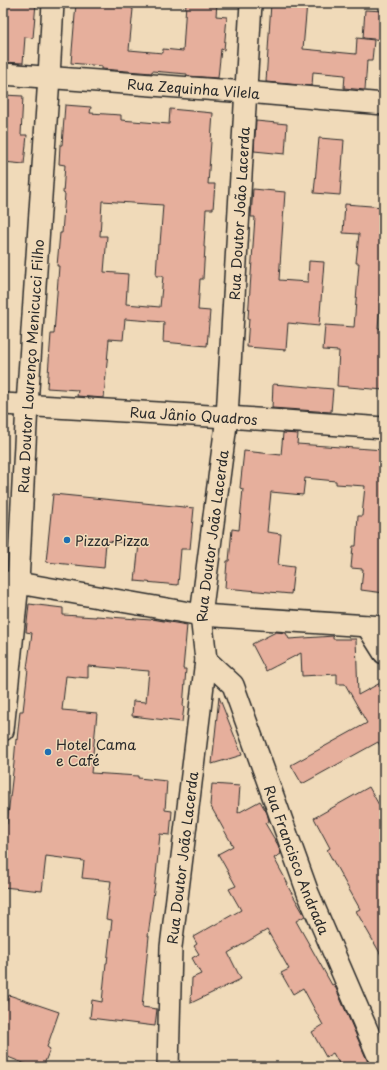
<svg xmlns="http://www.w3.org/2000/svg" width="387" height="1070" font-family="'Playpen Sans',sans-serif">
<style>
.building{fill:#e6af9c;stroke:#2b2b2b;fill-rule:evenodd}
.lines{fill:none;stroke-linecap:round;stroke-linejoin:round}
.minor-casing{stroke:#2b2b2b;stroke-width:24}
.minor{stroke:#f0dab9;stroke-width:21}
.poi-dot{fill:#1f6fb2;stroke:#f0dab9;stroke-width:1.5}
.labels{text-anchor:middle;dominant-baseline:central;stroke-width:3;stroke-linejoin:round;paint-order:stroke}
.street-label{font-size:14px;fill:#2b2b2b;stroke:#f0dab9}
.poi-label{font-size:14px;fill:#2b2b2b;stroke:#f0dab9;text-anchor:start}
</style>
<rect width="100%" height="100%" fill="#f0dab9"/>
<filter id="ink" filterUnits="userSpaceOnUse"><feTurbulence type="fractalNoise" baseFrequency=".025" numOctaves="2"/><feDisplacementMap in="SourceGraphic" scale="8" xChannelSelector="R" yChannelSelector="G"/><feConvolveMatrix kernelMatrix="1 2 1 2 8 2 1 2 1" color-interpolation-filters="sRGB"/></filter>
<g filter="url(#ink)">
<g class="building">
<polygon points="6,3 36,3 33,38 25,37 23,63 3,62 3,36"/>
<polygon points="76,3 132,3 132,9 133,9 129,50 163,53 163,49 183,51 186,3 217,3 216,16 227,17 224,50 221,49 218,78 187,76 187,74 152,71 152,73 102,69 102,66 71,63"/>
<polygon points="271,3 307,3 303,49 356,54 357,38 374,40 372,61 367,61 365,90 344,88 345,75 313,72 312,86 266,82"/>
<polygon points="365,10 384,11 384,40 363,38"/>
<polygon points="3,95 23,96 21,135 27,135 24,164 3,162"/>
<path d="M65 105 91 107 90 113 121 115V120L169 124 170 109 213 113 208 184H215L213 209H206L204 247H205L203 279H200L198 310 210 311 207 346 163 342 164 322 125 319 123 340 109 339 104 398 77 396 78 390 47 388 51 334H54L59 266H57L60 233H62L65 194 63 193 65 165 59 164 60 145H62ZM102 201 163 205 160 244H158L156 276H163L160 307 126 304 128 274 104 272 107 236H100Z"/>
<polygon points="256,121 287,124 285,154 254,151"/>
<polygon points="319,138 344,140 340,195 314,193"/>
<polygon points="253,189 285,192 279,280 308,282 309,261 324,262 319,326 288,323 286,350 247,347 249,318 248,318 255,217 251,217"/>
<polygon points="345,204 384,207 384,265 383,265 378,328 384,329 384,390 337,386 339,351 323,350 325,325 354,327 359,263 356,263 359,234 343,233"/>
<polygon points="273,384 333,389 331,412 272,408"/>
<polygon points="283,433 298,434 297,444 384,450 384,593 361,590 363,569 351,568 353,546 356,546 358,516 362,516 365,486 336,484 336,481 305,478 303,495 271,492 267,532 281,534 278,565 294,567 291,594 225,588 227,561 229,561 232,529 239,530 243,489 240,488 244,451 281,455"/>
<polygon points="53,494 194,508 190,549 181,549 178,585 135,581 139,544 106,541 104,568 46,562"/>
<polygon points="29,604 63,608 63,615 96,617 96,616 151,620 152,619 187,625 183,669 186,669 183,707 184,707 182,722 132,716 133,701 146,702 149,671 88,666 88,678 66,676 62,710 97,713 91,773 138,776 138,778 167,781 165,810 172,811 170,835 160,834 156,875 148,936 149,936 142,1007 157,1009 155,1026 90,1018 92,1000 102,1002 106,963 107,963 112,920 106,919 111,881 82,878 84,861 46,856 42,891 3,887 3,839 5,824 7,824 14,763 16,739 17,740 20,711 23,711 28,669 27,668 32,633 26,632"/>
<polygon points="276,632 286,633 289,639 334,636 333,637 333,639 356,639 358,695 384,681 384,753 378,742 302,784 291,765 367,723 345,684 337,684 337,674 302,676 301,653 266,671 252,644"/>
<polygon points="219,697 242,755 212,764"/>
<polygon points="212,784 240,786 238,813 260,801 267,813 269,821 265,823 278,845 281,854 274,858 288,884 287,885 305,916 296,921 332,985 334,984 370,1067 341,1067 333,1053 326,1057 312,1032 323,1025 303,988 293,994 281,973 289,969 267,930 228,953 241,979 191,1003 192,978 201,974 192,958 199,954 194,946 197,944 193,937 241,910 229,889 236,886 218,854 233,846 210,805"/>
<polygon points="369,787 384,814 384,960 356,911 360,909 327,850 330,848 314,818"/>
<polygon points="9,995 59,1012 47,1047 50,1049 43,1067 33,1067 3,1055 3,1012"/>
</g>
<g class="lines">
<g class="minor-casing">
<g id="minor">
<path id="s1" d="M3 74 246 92 384 104"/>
<path id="s2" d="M3 404 227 417 384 428"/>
<polyline points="3,582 18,583 201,615 384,627"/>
<polyline points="367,626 384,653"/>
<path id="s3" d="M206 660 233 685 308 893 383 1067"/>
<path id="s4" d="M3 730 18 583 27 405 49 77 53 3"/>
<path id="s5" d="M168 1067 171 947 206 660 201 615 227 417 251 3"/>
</g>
</g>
<use href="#minor" class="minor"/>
</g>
</g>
<g class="poi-dot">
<circle cx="67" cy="540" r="4"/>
<circle cx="48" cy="752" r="4"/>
</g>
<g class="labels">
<g class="street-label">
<text stroke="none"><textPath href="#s1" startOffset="191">Rua Zequinha Vilela</textPath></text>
<text stroke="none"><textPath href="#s5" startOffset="858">Rua Doutor João Lacerda</textPath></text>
<text stroke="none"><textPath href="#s4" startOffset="365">Rua Doutor Lourenço Menicucci Filho</textPath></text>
<text stroke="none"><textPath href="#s2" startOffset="191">Rua Jânio Quadros</textPath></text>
<text stroke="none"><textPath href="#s5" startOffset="534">Rua Doutor João Lacerda</textPath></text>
<text stroke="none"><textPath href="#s5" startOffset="210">Rua Doutor João Lacerda</textPath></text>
<text stroke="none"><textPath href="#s3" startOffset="223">Rua Francisco Andrada</textPath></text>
</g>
<g class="poi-label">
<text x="75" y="540">Pizza Pizza</text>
<text x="56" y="744">Hotel Cama<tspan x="56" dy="16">e Café</tspan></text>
</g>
</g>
<rect width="387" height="1070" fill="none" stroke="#f0dab9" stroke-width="16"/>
<rect x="8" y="8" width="371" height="1054" fill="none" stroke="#2b2b2b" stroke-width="1.5" filter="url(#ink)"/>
</svg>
